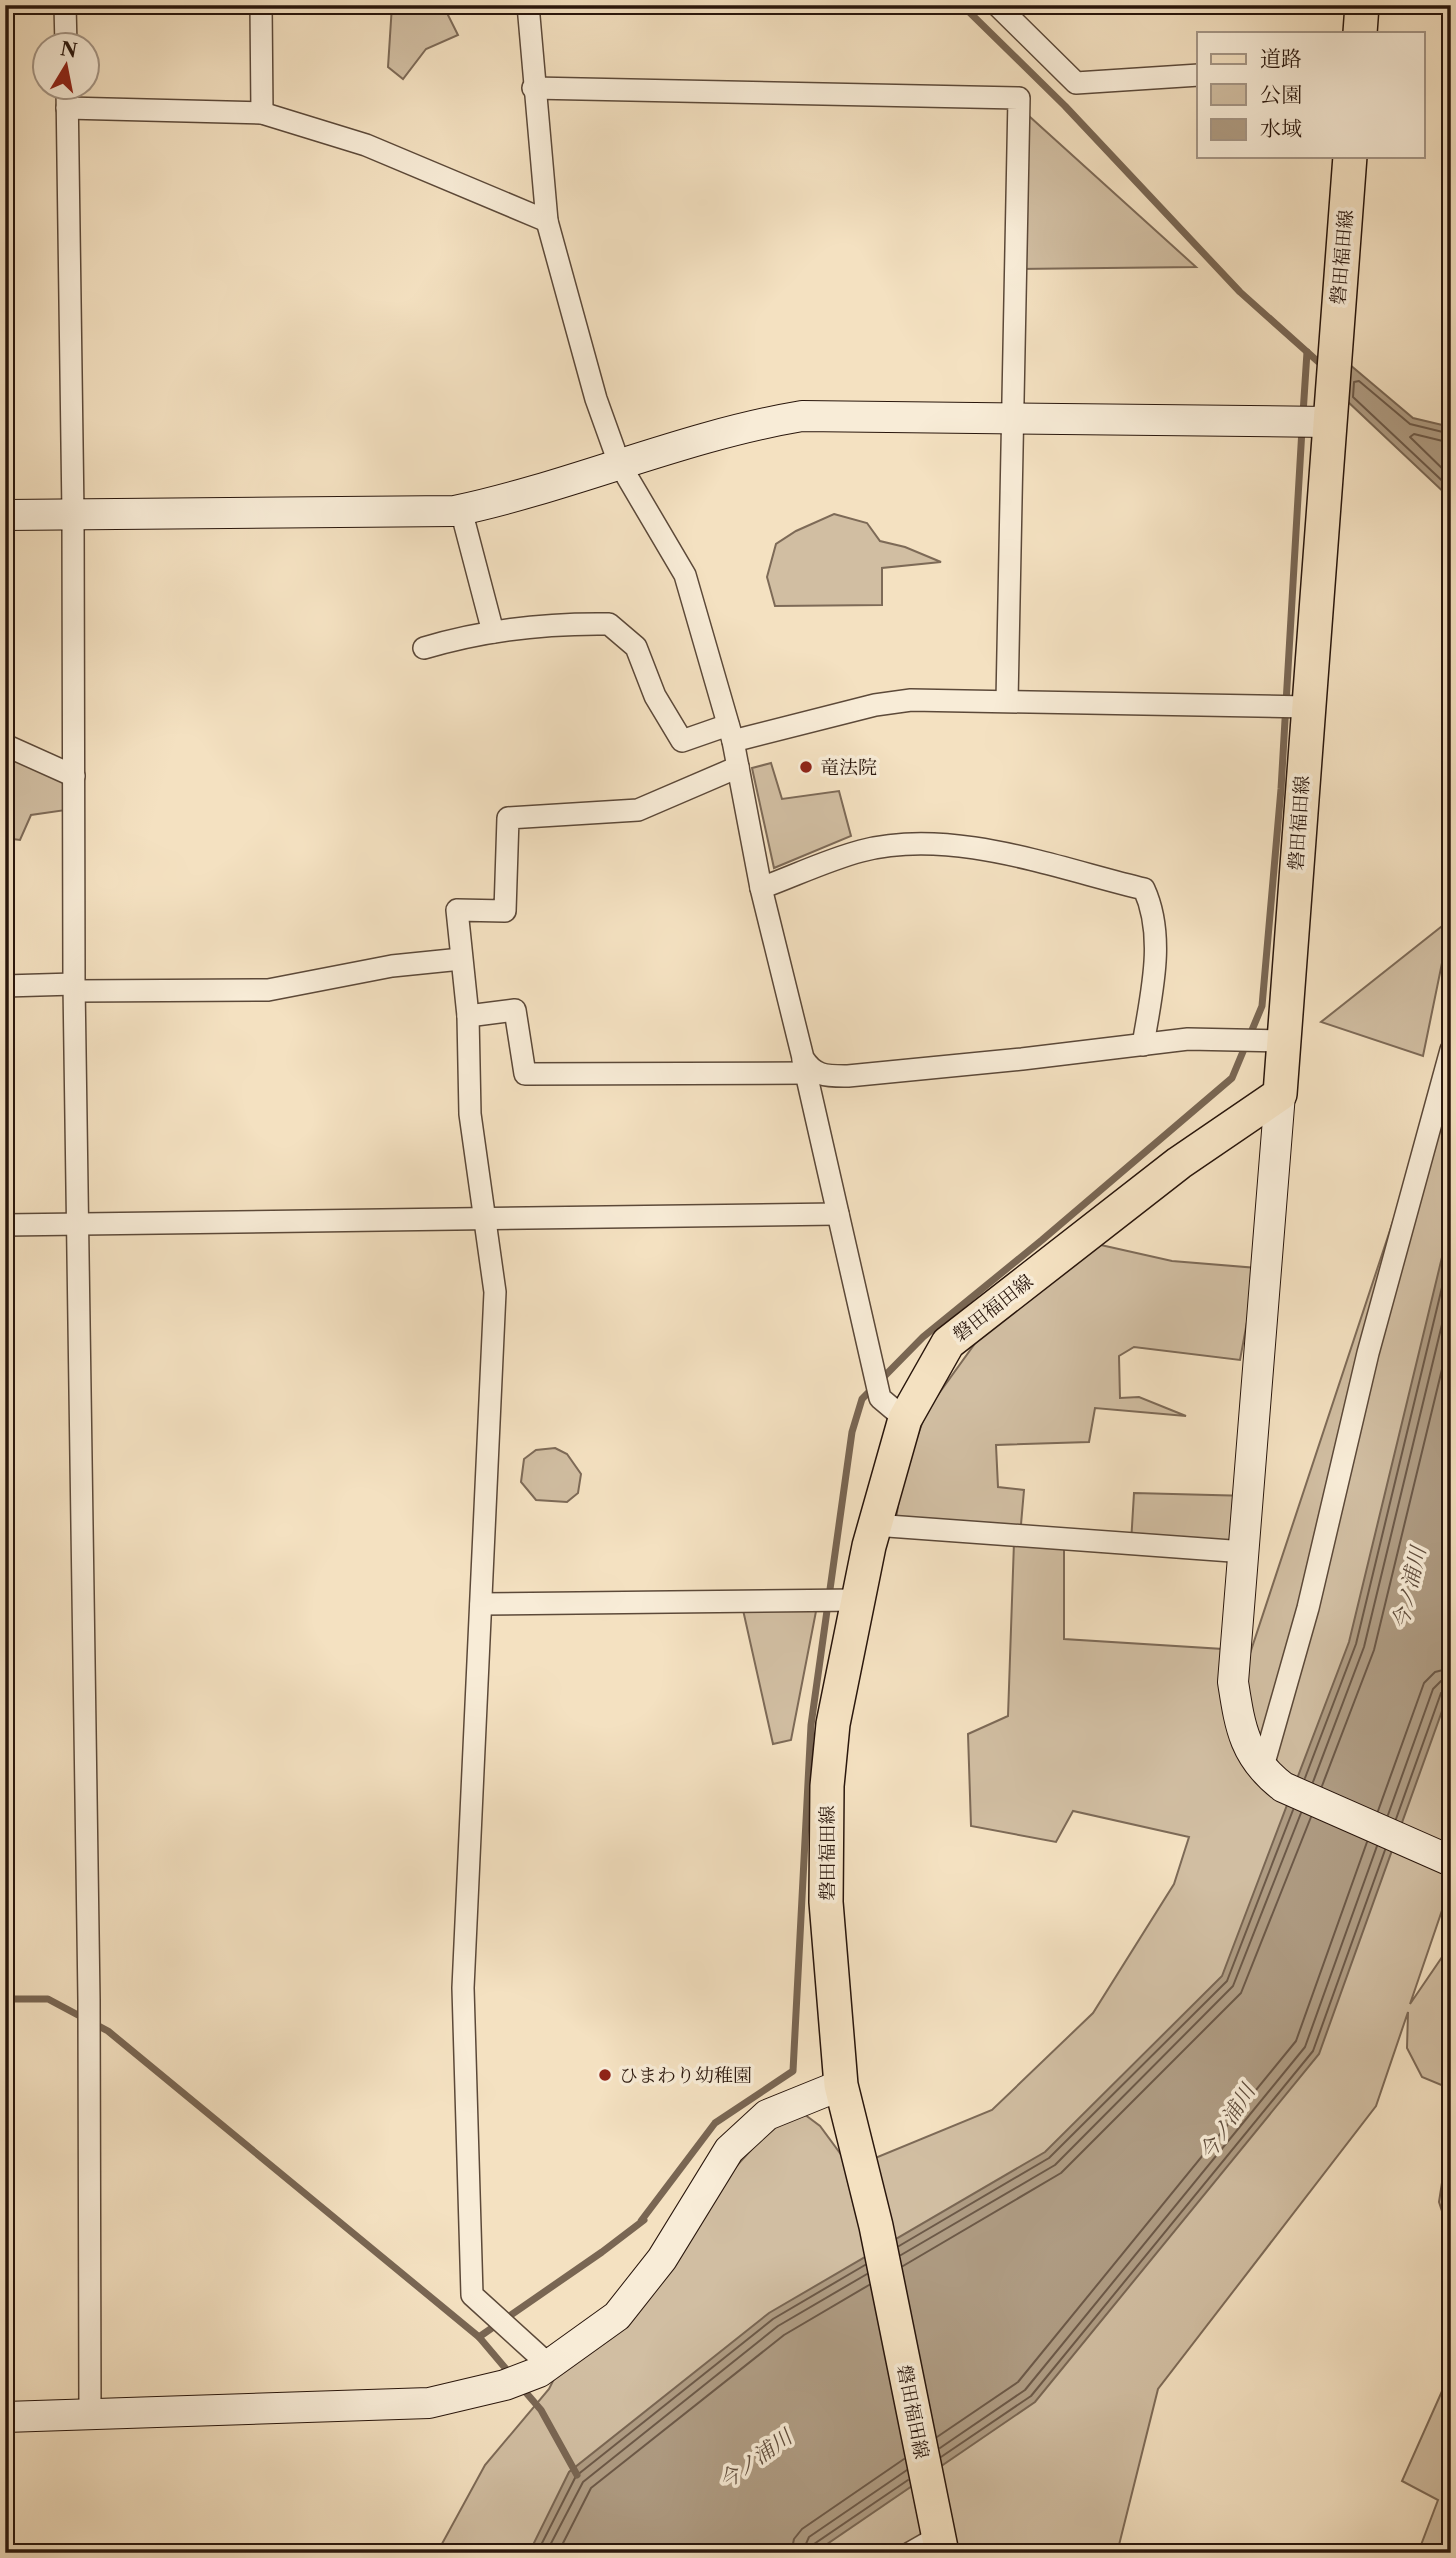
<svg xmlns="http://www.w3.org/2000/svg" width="1456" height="2558" font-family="'Libre Caslon Text','Noto Serif JP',serif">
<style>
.green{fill:#d1bea2;stroke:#7d6a57;stroke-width:2}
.water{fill:#af9c83;stroke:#796653;stroke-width:2}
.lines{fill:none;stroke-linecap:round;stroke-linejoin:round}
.shore{stroke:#6c5948;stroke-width:2}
.stream{stroke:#796653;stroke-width:7}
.street-casing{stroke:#5c4939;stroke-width:24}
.secondary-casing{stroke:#29160c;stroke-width:32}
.primary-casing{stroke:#29160c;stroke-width:36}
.street{stroke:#f8ecd7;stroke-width:21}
.secondary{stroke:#f8ecd7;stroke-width:30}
.primary{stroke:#f4e1c1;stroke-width:33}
.poi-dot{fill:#8f2418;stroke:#f8ecd7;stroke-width:2.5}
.labels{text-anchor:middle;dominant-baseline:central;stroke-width:7;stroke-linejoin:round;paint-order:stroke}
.street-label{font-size:19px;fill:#29160c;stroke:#f8ecd7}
.poi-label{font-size:19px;fill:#29160c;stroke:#f8ecd7;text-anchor:start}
.water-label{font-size:21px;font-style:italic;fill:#5f4c3c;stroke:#f8ecd7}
</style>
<rect width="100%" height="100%" fill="#f4e1c1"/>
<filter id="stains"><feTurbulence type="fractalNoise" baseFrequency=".00286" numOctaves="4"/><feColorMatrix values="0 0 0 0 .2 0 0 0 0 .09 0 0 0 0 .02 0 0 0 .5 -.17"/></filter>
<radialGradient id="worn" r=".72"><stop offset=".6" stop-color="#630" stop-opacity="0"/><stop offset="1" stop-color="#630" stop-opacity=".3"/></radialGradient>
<g class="green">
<polygon points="392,5 443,5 458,35 426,49 403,79 388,67"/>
<polygon points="1019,107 1196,267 1014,269"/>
<polygon points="834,514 867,523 880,541 905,547 941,562 882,568 882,605 775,606 767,577 776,544 796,531"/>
<polygon points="5,747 64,772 66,810 31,815 20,840 5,838"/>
<polygon points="771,763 782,799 839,791 851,836 774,868 752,768"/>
<polygon points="1451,919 1423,1056 1321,1022"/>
<polygon points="1451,1046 1451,1884 1410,2004 1451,1944 1451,2089 1422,2077 1407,2048 1408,2012 1376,2106 1158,2389 1117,2553 437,2553 485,2465 549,2389 568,2351 792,2105 820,2126 851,2168 992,2110 1093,2013 1174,1884 1189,1837 1073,1811 1056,1842 971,1826 968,1734 1008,1716 1014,1542 1064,1539 1064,1639 1223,1649 1227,1723"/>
<polygon points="1092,1243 1172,1261 1257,1268 1240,1360 1134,1347 1119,1356 1120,1398 1139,1397 1186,1416 1095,1408 1089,1442 996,1445 998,1487 1024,1490 1020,1536 896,1519 902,1478 927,1410 984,1331"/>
<polygon points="555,1448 567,1454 581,1474 578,1493 567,1502 536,1500 521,1482 524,1459 536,1450"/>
<polygon points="1134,1493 1250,1496 1239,1551 1131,1543"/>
<polygon points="741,1601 818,1601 791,1740 773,1744"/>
<polygon points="1451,2125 1451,2239 1439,2202"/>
<polygon points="1451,2371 1451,2553 1418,2553 1438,2500 1402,2481"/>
</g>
<g class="water">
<polygon points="1349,364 1413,418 1451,427 1451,499 1345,399"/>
<polygon points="1451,1220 1451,1686 1319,2054 1035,2402 814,2553 529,2553 569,2472 769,2313 1045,2152 1222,1976 1349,1642"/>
</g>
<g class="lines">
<g class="shore">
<polyline points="1451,434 1410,424 1359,381 1354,382 1353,397 1451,489"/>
<polyline points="1451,443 1414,434 1410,437 1451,477"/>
<polyline points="1305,1778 1356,1644 1451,1250"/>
<polyline points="1313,1782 1364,1647 1451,1287"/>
<polyline points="1322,1786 1374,1650 1451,1332"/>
<polyline points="1378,1811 1424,1683 1435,1672 1451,1668"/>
<polyline points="1388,1815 1433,1689 1441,1681 1451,1679"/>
<polyline points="1396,1819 1441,1693 1451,1688"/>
<polyline points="899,2246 1049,2158 1227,1981 1293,1810"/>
<polyline points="901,2255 1055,2165 1233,1986 1301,1813"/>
<polyline points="903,2266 1061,2173 1241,1993 1311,1817"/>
<polyline points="937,2437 1018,2382 1296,2041 1367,1842"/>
<polyline points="940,2448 1025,2390 1305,2047 1377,1846"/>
<polyline points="941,2457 1031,2396 1313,2051 1385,1850"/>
<polyline points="537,2553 576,2476 773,2319 865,2265"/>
<polyline points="546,2553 583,2482 778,2326 867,2274"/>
<polyline points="558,2553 591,2488 784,2335 869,2285"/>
<polyline points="791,2553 794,2539 802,2529 904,2459"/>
<polyline points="802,2553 809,2537 907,2470"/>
<polyline points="811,2553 814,2544 908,2480"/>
</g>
<g class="stream">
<polyline points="962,5 1065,106 1240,292 1324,367"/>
<polyline points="1303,414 1307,352"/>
<polyline points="5,1999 48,1999 108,2031 479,2337 512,2376"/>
<polyline points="479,2337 602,2252 644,2220 641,2221 715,2123 793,2071 811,1725 852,1432 862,1399 923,1337 1042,1240 1232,1078 1262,1006 1281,789 1302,429"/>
<polyline points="522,2388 541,2410 577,2475"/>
</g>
<g class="street-casing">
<g id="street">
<polyline points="65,5 66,46"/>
<polyline points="261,5 262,113"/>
<path d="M528 5 547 221 596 399 619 463 685 575 733 741 761 888 803 1058C815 1077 827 1076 848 1076L1022 1059 1188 1039 1282 1041"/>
<polyline points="997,5 1076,83 1199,75"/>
<polyline points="67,88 73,514 74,984 89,2000 90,2416"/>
<polyline points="533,88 1019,98 1007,701"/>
<polyline points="67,108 262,113 366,145 547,221"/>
<polyline points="461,510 493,632"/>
<path d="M424 648C484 630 546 623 609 624L636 647 655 696 682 741 728 725"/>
<polyline points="733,741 875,705 911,700 1308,707"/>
<polyline points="5,745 74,776"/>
<path d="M761 888C794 876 827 860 861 851 951 827 1056 868 1144 889 1166 937 1151 995 1143 1045"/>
<polyline points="5,986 74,984"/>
<polyline points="74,991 268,990 392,966 461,959"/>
<polyline points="468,1016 515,1010 525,1074 806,1073"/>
<polyline points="803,1060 880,1398 905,1419"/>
<polyline points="5,1225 838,1214"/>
<polyline points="874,1525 1245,1552"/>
<polyline points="481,1604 857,1600"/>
<polyline points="1262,1770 1308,1608 1368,1353 1451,1050"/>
<polyline points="549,2365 472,2295 463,1988 495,1292 470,1114 468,1016 457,910 505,911 508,818 638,810 738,767"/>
<polyline points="910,2553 938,2537"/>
</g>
</g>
<g class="secondary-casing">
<g id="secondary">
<path d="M5 515 455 511C573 486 683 436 802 416L1329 422"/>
<path d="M1280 1094 1233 1682C1240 1727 1244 1757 1283 1787L1451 1861"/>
<polyline points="5,2417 429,2403 505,2385 539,2372 617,2316 662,2259 729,2150 767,2115 841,2085"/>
</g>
</g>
<g class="primary-casing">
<g id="primary">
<polyline points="1360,33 1362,5"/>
<polyline points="942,2553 876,2226 841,2085 826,1902 827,1786 833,1724 869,1546 905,1419 948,1343 1179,1163 1280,1094 1350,156"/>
</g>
</g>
<use href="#street" class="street"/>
<use href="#secondary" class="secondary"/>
<use href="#primary" class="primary"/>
</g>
<g class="poi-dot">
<circle cx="806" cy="767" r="7"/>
<circle cx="605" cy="2075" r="7"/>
</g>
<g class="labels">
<g class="street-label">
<text transform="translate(1342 257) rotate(-85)">磐田福田線</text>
<text transform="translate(1299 823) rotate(-86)">磐田福田線</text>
<text transform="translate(993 1308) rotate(-38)">磐田福田線</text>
<text transform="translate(827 1853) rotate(-90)">磐田福田線</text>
<text transform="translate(913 2412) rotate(79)">磐田福田線</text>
</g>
<g class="poi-label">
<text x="820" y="767">竜法院</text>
<text x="619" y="2075">ひまわり幼稚園</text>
</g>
<g class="water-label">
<text transform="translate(1409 1588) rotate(-77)">今ノ浦川</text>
<text transform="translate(1227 2122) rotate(-58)">今ノ浦川</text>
<text transform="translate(755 2459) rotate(-36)">今ノ浦川</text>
</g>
</g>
<rect width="1456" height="2558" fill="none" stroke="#f4e1c1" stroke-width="28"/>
<rect x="7" y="7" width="1442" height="2544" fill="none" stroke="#29160c" stroke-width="3.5"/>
<rect x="14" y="14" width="1428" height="2530" fill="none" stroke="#29160c" stroke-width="2"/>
<rect x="1197" y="32" width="228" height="126" fill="#f8ecd7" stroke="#a59686" stroke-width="2"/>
<rect x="1211" y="54" width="35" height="10" fill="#f4e1c1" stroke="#a59686" stroke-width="2"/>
<text x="1260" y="66" font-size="21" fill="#29160c">道路</text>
<rect x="1211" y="84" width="35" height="21" fill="#d1bea2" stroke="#a59686" stroke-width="2"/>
<text x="1260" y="102" font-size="21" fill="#29160c">公園</text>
<rect x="1211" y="119" width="35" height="21" fill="#af9c83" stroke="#a59686" stroke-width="2"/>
<text x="1260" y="136" font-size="21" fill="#29160c">水域</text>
<g transform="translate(66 66) rotate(10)"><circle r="33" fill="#f8ecd7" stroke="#a59686" stroke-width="2"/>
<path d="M0-5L12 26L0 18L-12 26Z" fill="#8f2418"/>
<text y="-10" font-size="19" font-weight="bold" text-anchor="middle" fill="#29160c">N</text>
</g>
<rect width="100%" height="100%" filter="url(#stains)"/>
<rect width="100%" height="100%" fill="url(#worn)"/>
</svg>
